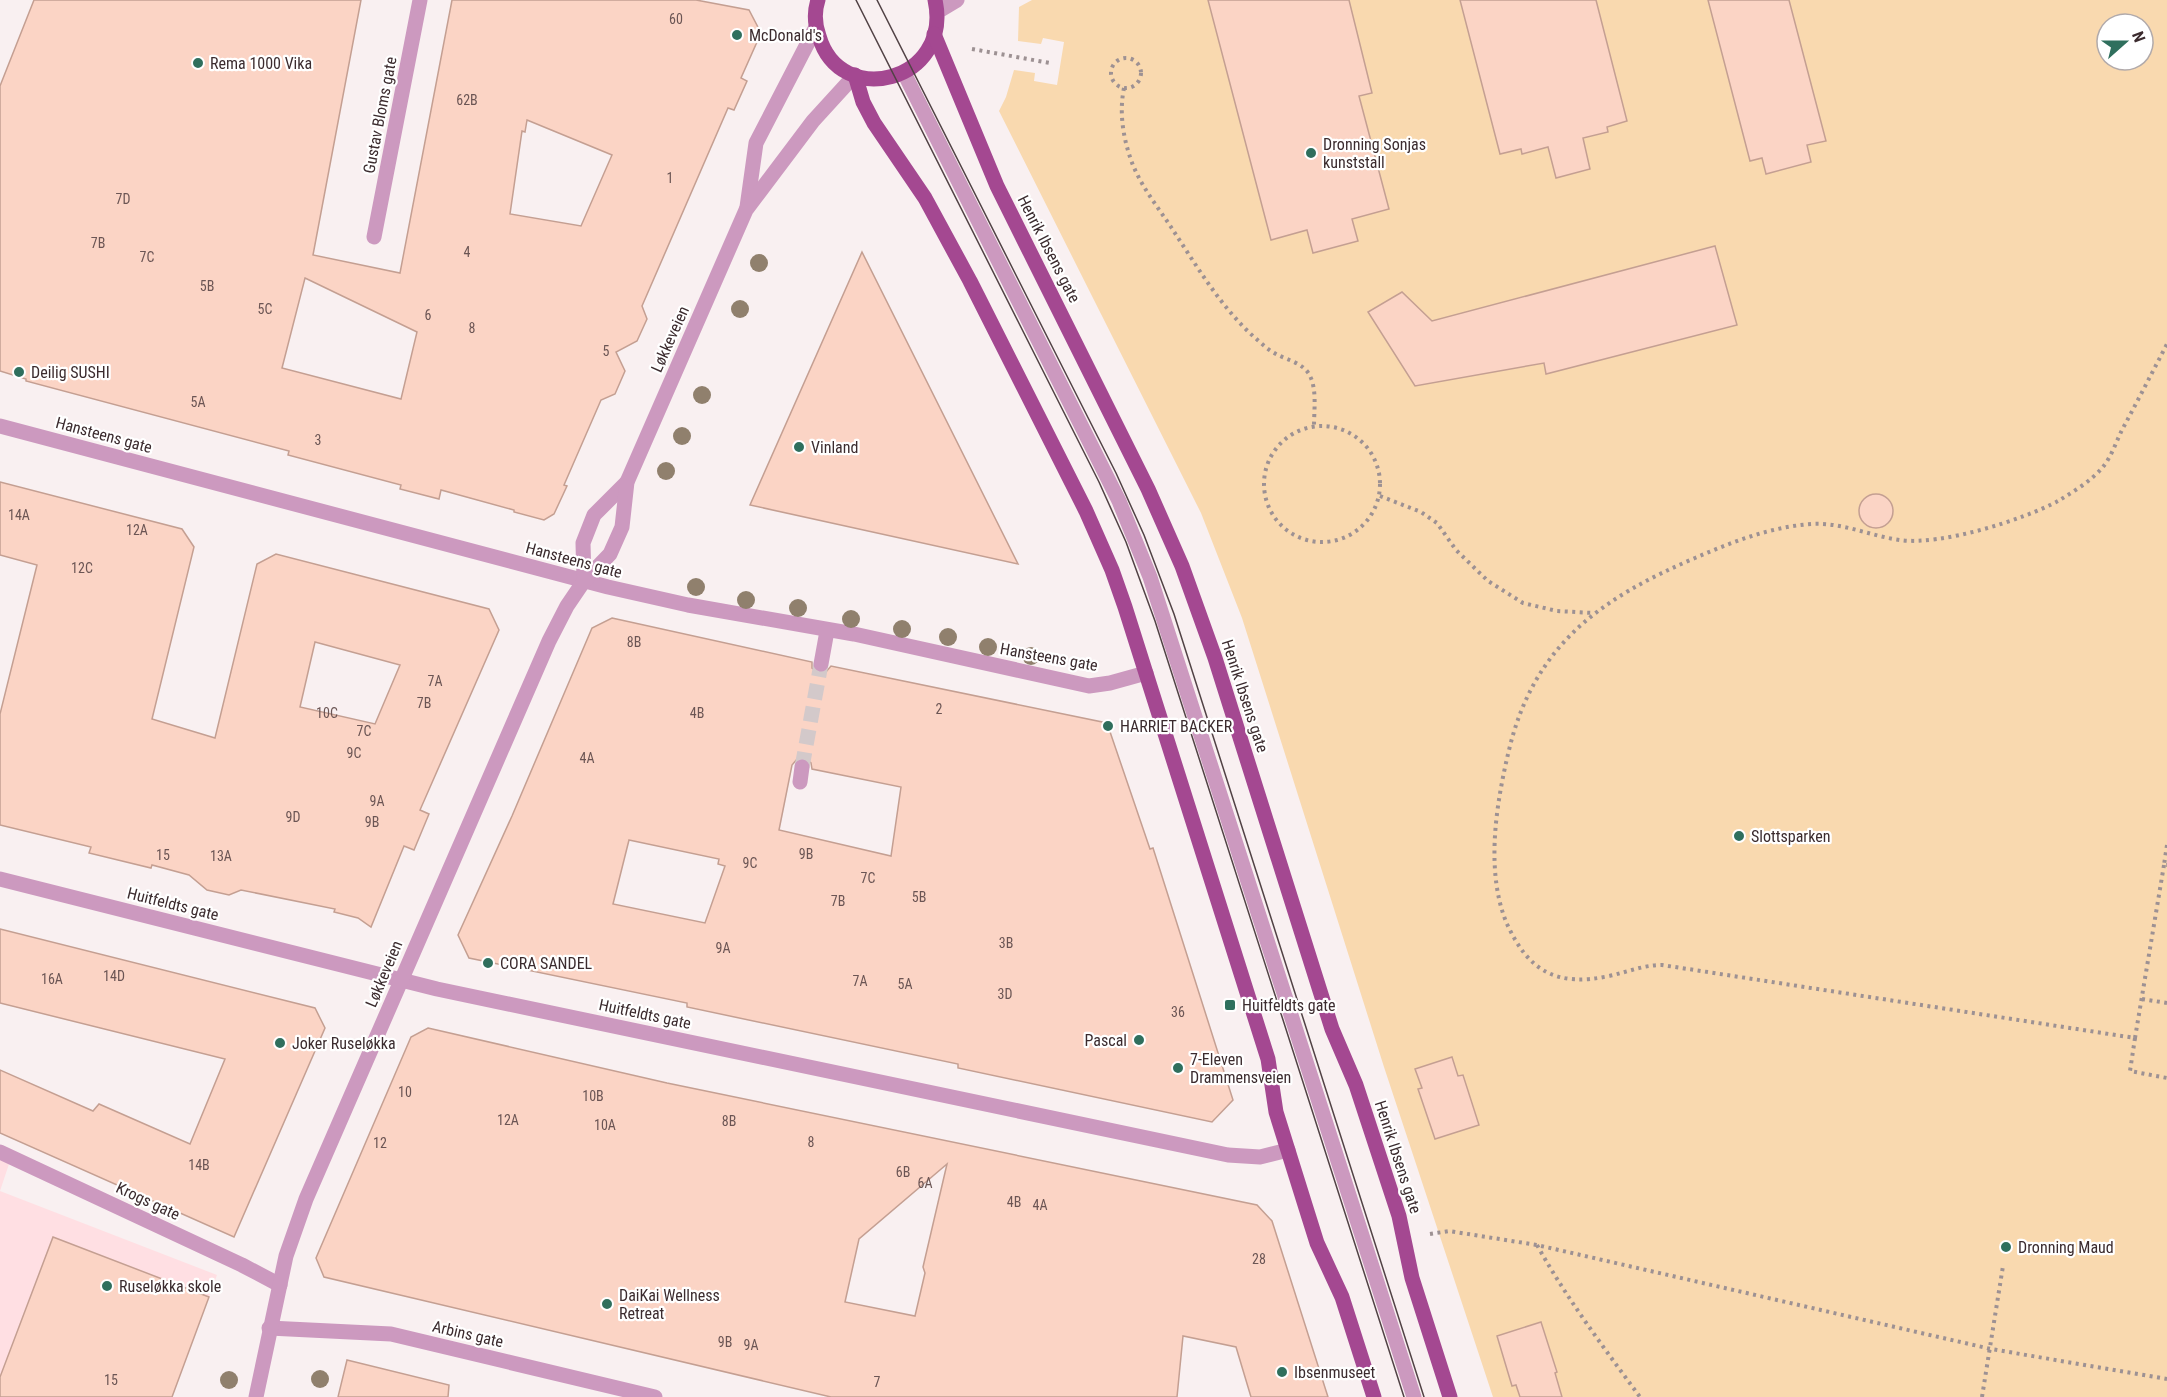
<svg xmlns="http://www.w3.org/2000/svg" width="2167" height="1397" font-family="'Roboto Condensed',sans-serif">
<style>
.built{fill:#ffdfe3}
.green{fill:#f9d9af;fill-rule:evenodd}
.building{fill:#fbd4c5;stroke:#c49f92;stroke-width:1.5;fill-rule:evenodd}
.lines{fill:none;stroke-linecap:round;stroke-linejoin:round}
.minor-tunnel{stroke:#d3c9ca;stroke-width:15;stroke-dasharray:15 8;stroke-linecap:butt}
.path{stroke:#9d9193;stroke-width:4;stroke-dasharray:3 4.5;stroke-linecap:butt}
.minor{stroke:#cc99bf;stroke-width:15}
.major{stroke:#a44891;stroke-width:15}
.tram{stroke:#514245;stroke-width:1.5}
.tree{fill:#90806d}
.poi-dot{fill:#2f6f5d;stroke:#fff;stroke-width:2}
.labels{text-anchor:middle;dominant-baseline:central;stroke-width:4.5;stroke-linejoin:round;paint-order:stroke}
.number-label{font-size:14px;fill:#6b5554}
.poi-label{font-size:16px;fill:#3b2b2e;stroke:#fff;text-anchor:start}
.street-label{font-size:16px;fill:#3b2b2e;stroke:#fff}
</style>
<rect width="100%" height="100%" fill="#f9f0f1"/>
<polygon class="built" points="0,1160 9,1164 0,1191 217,1275 172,1397 0,1397"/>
<path class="green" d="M1032 0H2167V1397H1493L1384 1067 1242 618 1201 513 999 111 1006 97 1014 70 1035 73 1034 81 1057 85 1064 42 1043 38 1041 44 1018 41 1019 7ZM2107 24H2143V60H2107Z"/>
<g class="building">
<path d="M34 0H361L313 255 400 273 452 0H696L749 10 761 33 741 78 747 81 734 110 728 108 642 306 647 319 637 341 616 352 625 371 615 394 601 400 564 485 567 486 554 514 544 520 514 512V510L441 490 439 499 400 489 401 485 288 455 289 451 26 381V379L0 371V86ZM527 120 612 155 581 226 510 214 522 131 525 132ZM305 278 417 332 401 399 282 368Z"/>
<polygon points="1208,0 1349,0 1372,93 1359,96 1389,209 1352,219 1358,241 1313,253 1307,230 1271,240"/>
<polygon points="1460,0 1596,0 1627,121 1607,127 1608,132 1583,138 1590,169 1556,178 1548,147 1522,154 1521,149 1500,154"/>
<polygon points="1708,0 1789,0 1826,141 1807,145 1811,162 1766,174 1762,158 1750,161"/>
<polygon points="1715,246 1737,325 1546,374 1544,363 1415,386 1368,312 1402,292 1432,321"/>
<polygon points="862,252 1018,564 750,505"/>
<path d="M0 482 182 529 194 547 152 719 215 738 257 564 276 554 489 609 499 630 420 810 429 814 414 850 404 846 371 927 358 918 334 912 335 909 241 890 229 895 207 890 189 875 152 865 151 868 89 853 91 847 0 825V714L37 565 0 555ZM315 642 400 665 375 724 300 707Z"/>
<circle cx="1876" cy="511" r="17"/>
<path d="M612 618 812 662V668L819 673H825L831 666 1107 723 1150 849 1153 848 1233 1100 1212 1122 958 1068V1064L687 1007V1003L469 958 458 935 512 816 592 628ZM804 757 811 763 812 769 901 787 891 856 779 830 792 765 798 758ZM629 840 719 859 718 864 725 866 705 923 613 904Z"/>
<polygon points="0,929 315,1008 325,1028 234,1237 0,1133 0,1070 93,1111 99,1104 190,1144 225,1059 0,1003"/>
<path d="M428 1028 667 1083 1257 1205 1272 1221 1328 1397H1251L1236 1347 1183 1336 1177 1397H831L324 1277 316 1258 411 1037ZM947 1164 923 1267 925 1273 915 1316 845 1302 859 1239Z"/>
<polygon points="1452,1057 1458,1076 1463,1075 1479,1125 1435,1139 1418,1089 1422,1088 1415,1069"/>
<polygon points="53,1237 209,1297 172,1397 0,1397 0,1377"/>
<polygon points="1541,1322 1557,1372 1555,1373 1562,1397 1520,1397 1516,1385 1512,1386 1497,1336"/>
<polygon points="347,1360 449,1385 448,1397 338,1397"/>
</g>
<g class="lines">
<polyline class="minor-tunnel" points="802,767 821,664"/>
<g class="path">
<polyline points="972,49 1050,63"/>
<circle cx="1126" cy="73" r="15"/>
<path d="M1124 88C1119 112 1123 137 1131 160 1140 185 1157 206 1171 227 1196 265 1220 306 1254 337 1261 343 1268 350 1276 354 1287 360 1304 363 1310 376 1317 390 1314 410 1314 426"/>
<circle cx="1322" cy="484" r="58"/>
<polyline points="1380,496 1421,512 1437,523 1456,550 1488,581 1523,603 1557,611 1594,613"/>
<polyline points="2167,845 2164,865 2167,865"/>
<path d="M2164 865 2135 1038 1662 965C1643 965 1628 972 1609 976 1557 987 1529 972 1507 924 1485 872 1496 804 1509 750 1534 645 1601 598 1695 558 1732 542 1770 527 1811 524 1842 522 1870 536 1900 540 1940 546 2023 520 2058 501 2073 492 2091 481 2102 468 2111 458 2116 442 2122 430 2137 402 2152 373 2167 344"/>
<polyline points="2142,999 2167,1003"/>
<polyline points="2135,1038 2130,1071 2167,1078"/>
<polyline points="1430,1234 1449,1231 1537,1245 1991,1349 2167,1379"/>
<path d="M1537 1245C1567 1299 1604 1348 1640 1397"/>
<polyline points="1982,1397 2003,1266"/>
</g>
<g class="minor">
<polyline points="937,12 957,0"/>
<polyline points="904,73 1090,443 1119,501 1150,577 1414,1397"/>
<polyline points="747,207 756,143 816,27"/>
<polyline points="374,237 420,0"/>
<polyline points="0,426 608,587 688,605 854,634 1089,686 1110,683 1146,673"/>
<polyline points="584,581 583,543 594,515 627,482"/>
<polyline points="821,664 827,631"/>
<polyline points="800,782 802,767"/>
<polyline points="0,879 437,989 1228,1155 1260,1157 1288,1150"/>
<polyline points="0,1152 242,1265 280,1285"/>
<polyline points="269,1328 391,1334 655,1397"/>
<polyline points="256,1397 286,1256 306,1199 549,641 567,606 584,581 610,554 622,527 627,482 746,210 813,121 855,75"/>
</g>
<g class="major">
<path d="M818 0C814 12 815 25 819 36 840 110 953 82 935 0"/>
<polyline points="934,34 997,186 1148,489 1182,566 1215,658 1332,1029 1356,1085 1399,1216 1412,1278 1450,1397"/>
<polyline points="855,75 863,102 874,123 925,198 970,281 1086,511 1112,570 1125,607 1268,1059 1276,1112 1306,1208 1317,1243 1342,1297 1374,1397"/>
</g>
<g class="tram">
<polyline points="856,0 1099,482 1126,542 1155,621 1404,1397"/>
<polyline points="877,0 1116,473 1144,535 1174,614 1424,1397"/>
</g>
</g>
<g class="tree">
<circle cx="759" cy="263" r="9"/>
<circle cx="740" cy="309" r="9"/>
<circle cx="702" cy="395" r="9"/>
<circle cx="682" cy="436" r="9"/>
<circle cx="666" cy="471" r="9"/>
<circle cx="696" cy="587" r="9"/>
<circle cx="746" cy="600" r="9"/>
<circle cx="798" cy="608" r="9"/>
<circle cx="851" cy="619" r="9"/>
<circle cx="902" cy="629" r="9"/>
<circle cx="948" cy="637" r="9"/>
<circle cx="988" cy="647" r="9"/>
<circle cx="1031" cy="656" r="9"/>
<circle cx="320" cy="1379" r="9"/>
<circle cx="229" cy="1380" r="9"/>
</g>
<g class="poi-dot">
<circle cx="737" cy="35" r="6"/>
<circle cx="198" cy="63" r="6"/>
<circle cx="1311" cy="153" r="6"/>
<circle cx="19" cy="372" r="6"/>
<circle cx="799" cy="447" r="6"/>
<circle cx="1108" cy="726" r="6"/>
<circle cx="1739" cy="836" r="6"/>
<circle cx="488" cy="963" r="6"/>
<rect x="1224" y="999" width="12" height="12" rx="3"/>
<circle cx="1139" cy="1040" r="6"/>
<circle cx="280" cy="1043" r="6"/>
<circle cx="1178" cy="1068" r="6"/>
<circle cx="2006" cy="1247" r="6"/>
<circle cx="107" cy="1286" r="6"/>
<circle cx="607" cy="1304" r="6"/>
<circle cx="1282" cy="1372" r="6"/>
</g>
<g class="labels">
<g class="number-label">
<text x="676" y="19">60</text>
<text x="467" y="100">62B</text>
<text x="670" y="178">1</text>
<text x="123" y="199">7D</text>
<text x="98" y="243">7B</text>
<text x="467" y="252">4</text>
<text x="147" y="257">7C</text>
<text x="207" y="286">5B</text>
<text x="265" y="309">5C</text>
<text x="428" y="315">6</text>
<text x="472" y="328">8</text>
<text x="606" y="351">5</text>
<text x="198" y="402">5A</text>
<text x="318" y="440">3</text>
<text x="19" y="515">14A</text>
<text x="137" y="530">12A</text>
<text x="82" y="568">12C</text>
<text x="634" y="642">8B</text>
<text x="435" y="681">7A</text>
<text x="424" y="703">7B</text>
<text x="939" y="709">2</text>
<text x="327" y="713">10C</text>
<text x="697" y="713">4B</text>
<text x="364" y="731">7C</text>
<text x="354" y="753">9C</text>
<text x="587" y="758">4A</text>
<text x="377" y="801">9A</text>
<text x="293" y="817">9D</text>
<text x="372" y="822">9B</text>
<text x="806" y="854">9B</text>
<text x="163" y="855">15</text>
<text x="221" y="856">13A</text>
<text x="750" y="863">9C</text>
<text x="868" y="878">7C</text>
<text x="919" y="897">5B</text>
<text x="838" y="901">7B</text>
<text x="1006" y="943">3B</text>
<text x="723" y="948">9A</text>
<text x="114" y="976">14D</text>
<text x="52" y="979">16A</text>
<text x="860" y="981">7A</text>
<text x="905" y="984">5A</text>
<text x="1005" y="994">3D</text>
<text x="1178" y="1012">36</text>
<text x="405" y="1092">10</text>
<text x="593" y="1096">10B</text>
<text x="508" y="1120">12A</text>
<text x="729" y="1121">8B</text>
<text x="605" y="1125">10A</text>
<text x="811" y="1142">8</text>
<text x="380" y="1143">12</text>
<text x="199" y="1165">14B</text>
<text x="903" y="1172">6B</text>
<text x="925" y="1183">6A</text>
<text x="1014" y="1202">4B</text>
<text x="1040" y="1205">4A</text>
<text x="1259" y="1259">28</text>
<text x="725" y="1342">9B</text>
<text x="751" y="1345">9A</text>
<text x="111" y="1380">15</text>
<text x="877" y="1382">7</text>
</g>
<g class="poi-label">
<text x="749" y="35">McDonald's</text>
<text x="210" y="63">Rema 1000 Vika</text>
<text x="1323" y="144">Dronning Sonjas<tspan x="1323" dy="18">kunststall</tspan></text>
<text x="31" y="372">Deilig SUSHI</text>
<text x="811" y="447">Vinland</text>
<text x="1120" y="726">HARRIET BACKER</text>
<text x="1751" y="836">Slottsparken</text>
<text x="500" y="963">CORA SANDEL</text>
<text x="1242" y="1005">Huitfeldts gate</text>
<text x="1127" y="1040" text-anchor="end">Pascal</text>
<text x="292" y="1043">Joker Ruseløkka</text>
<text x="1190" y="1059">7-Eleven<tspan x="1190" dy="18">Drammensveien</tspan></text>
<text x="2018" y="1247">Dronning Maud</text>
<text x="119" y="1286">Ruseløkka skole</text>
<text x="619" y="1295">DaiKai Wellness<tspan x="619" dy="18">Retreat</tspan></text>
<text x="1294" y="1372">Ibsenmuseet</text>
</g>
<g class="street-label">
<text transform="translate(380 115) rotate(-79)">Gustav Bloms gate</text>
<text transform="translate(1049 249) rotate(63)">Henrik Ibsens gate</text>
<text transform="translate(670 339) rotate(-66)">Løkkeveien</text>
<text transform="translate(104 435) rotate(15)">Hansteens gate</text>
<text transform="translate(574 560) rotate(15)">Hansteens gate</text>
<text transform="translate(1049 657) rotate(10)">Hansteens gate</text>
<text transform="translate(1245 696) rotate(72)">Henrik Ibsens gate</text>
<text transform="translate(173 904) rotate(14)">Huitfeldts gate</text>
<text transform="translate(384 974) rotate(-67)">Løkkeveien</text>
<text transform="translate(645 1014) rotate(12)">Huitfeldts gate</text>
<text transform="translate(1398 1157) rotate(72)">Henrik Ibsens gate</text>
<text transform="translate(148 1201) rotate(25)">Krogs gate</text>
<text transform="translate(468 1334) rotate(13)">Arbins gate</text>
</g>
</g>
<g transform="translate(2125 42) rotate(69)"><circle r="28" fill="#ffffff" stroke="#b1aaab" stroke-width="1.5"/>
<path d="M0-4.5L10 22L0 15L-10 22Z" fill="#2f6f5d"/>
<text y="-9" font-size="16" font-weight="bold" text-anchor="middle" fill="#3b2b2e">N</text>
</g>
</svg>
